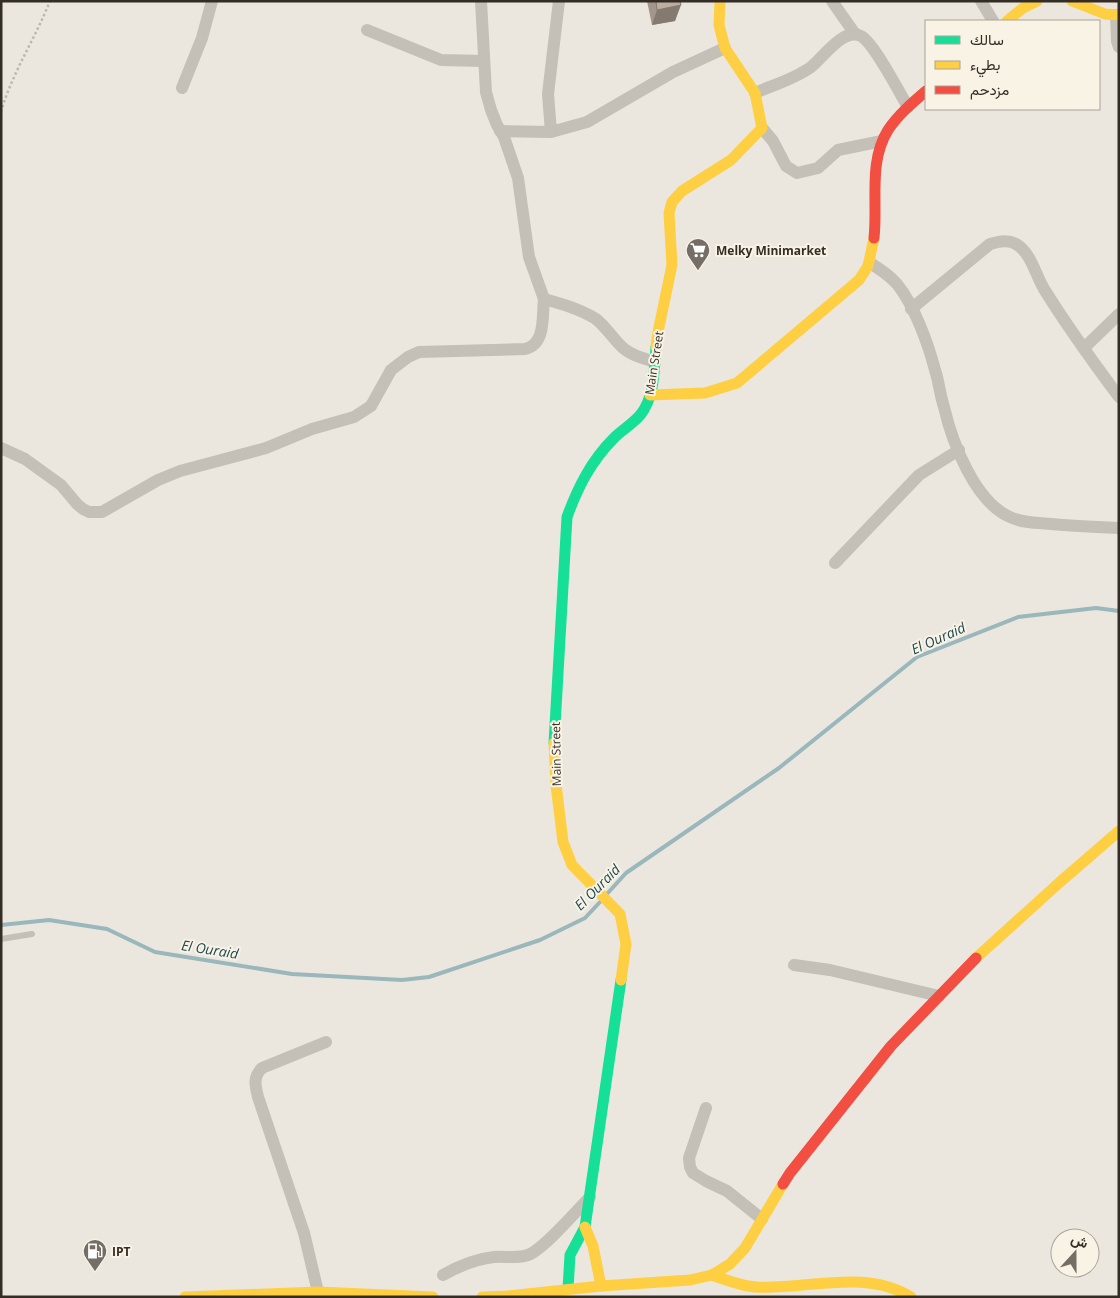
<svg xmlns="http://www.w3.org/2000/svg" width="1120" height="1298" font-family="'Open Sans',Vazirmatn,sans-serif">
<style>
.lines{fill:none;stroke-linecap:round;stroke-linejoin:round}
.stream{stroke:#9ab7bc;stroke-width:4}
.path{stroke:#bcb7b0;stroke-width:2.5;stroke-dasharray:2.5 2.5;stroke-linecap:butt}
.lane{stroke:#c4bfb7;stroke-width:6}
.street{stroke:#c4bfb7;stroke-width:12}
.fast{stroke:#16e098;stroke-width:11}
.slow{stroke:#ffcf43;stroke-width:11}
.jam{stroke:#f24e42;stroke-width:11}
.wall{fill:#a3968a}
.shaded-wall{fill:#857a70}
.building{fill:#beaea0;stroke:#857a70}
.labels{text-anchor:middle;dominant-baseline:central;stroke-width:4;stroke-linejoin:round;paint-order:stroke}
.poi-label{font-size:12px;font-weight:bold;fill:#342d26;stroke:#f8f3e5;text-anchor:start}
.street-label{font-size:12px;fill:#342d26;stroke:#f8f3e5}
.water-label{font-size:14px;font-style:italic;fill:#1d4754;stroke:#f8f3e5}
</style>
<rect width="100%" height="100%" fill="#ebe7de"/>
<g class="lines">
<g class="stream">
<polyline points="606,895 626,873 779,768 917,657 1018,617 1096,608 1119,611"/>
<polyline points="1,925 49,920 107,929 155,952 292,974 402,980 429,977 540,940 585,918 600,902"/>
</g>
<path class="path" d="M1 112C12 73 35 39 50 1"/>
<polyline class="lane" points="1,939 32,934"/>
<g class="street">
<path d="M481 1 486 92 491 110 497 125 504 137 518 178 529 257 544 299C562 304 580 309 596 319 606 327 611 336 620 345 629 355 643 358 655 362"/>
<polyline points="559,1 548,94 551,132 587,122 673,72 725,48"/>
<polyline points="832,1 855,34"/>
<polyline points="981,1 993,21"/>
<polyline points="1116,15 1117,41 1119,47"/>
<polyline points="367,30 441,60 484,61"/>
<polyline points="182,88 202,38 212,1"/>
<path d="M755 93C773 85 795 79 811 67 823 58 843 27 861 36 874 43 899 92 908 107"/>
<polyline points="762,128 773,141 786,166 797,173 818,168 838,150 882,141"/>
<polyline points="500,131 551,132"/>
<path d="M870 263C880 269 889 275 897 284 914 305 928 343 935 370 939 382 940 395 944 407 952 442 975 502 1010 517 1022 523 1038 523 1051 524 1073 526 1096 527 1119 528"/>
<path d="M911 309 990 244C1000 241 1010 239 1019 246 1032 256 1036 276 1044 289 1067 326 1093 362 1119 397"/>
<polyline points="1084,348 1119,314"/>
<path d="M1 448 25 459 61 485 77 504 83 509 89 512H102L158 480 180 471 266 448 312 429 354 417 371 406 391 370 408 357 419 352 525 349C546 344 542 317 544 299"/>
<polyline points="835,563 919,475 959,450"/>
<polyline points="794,965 830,970 939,996"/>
<polyline points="706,1108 689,1158 690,1167 693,1173 706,1181 727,1191 762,1219"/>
<path d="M443 1275C459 1266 475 1259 494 1257 505 1256 517 1259 528 1255 544 1249 577 1210 590 1197"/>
<path d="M318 1292 304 1233 258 1097C255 1085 253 1077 262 1068L326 1042"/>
</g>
<g class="fast">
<path d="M554 743 567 517C578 487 591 461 614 438 622 430 634 423 641 414 655 396 654 369 656 347"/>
<polyline points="568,1289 570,1255 585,1227 621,980"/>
</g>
<g class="slow">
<polyline points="1072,1 1105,14 1119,15"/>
<polyline points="1007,21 1023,8 1037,1"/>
<polyline points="656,347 658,332 672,265 669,213 672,202 682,191 731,160 762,128 755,93 725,48 719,25 720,1"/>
<polyline points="650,395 705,393 737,383 859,280 868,266 874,238"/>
<polyline points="554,743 556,785 563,842 572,865 620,914 626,944 621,980"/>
<polyline points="976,958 1060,882 1119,831"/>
<polyline points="585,1227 593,1246 601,1286"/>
<path d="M712 1275C726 1280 741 1286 756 1287 807 1290 865 1268 911 1297"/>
<polyline points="185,1297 318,1292 433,1297"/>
<polyline points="482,1297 508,1296 601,1286 690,1280 712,1275 730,1264 745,1248 783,1184"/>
</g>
<g class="jam">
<path d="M874 238C878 203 868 162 888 130 898 115 912 103 926 91"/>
<polyline points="783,1184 790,1173 891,1046 976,958"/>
</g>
</g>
<polygon class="wall" points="647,1 680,1 675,21 652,25"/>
<polygon class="shaded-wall" points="681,5 675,21 652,25 657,10"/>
<polygon class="building" points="656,1 680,1 681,5 657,10"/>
<defs>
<g id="supermarket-pin" transform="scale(1.25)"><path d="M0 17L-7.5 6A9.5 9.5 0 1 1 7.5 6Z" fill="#746e66" stroke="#f8f3e5"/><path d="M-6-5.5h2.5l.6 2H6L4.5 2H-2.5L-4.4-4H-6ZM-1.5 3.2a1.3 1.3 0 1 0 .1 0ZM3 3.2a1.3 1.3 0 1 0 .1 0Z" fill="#fff"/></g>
<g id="fuel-pin" transform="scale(1.25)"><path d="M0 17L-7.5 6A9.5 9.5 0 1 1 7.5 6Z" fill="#746e66" stroke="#f8f3e5"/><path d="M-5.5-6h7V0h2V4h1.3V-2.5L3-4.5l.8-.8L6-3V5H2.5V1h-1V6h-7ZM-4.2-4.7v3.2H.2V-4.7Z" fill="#fff"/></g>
</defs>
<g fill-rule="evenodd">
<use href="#supermarket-pin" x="698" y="250"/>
<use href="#fuel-pin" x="95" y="1251"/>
</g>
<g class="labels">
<g class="poi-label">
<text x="716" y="250">Melky Minimarket</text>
<text x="112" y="1251">IPT</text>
</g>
<g class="street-label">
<text transform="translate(654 363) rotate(-81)">Main Street</text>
<text transform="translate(556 754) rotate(-91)">Main Street</text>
</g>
<g class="water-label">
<text transform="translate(938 638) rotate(-24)">El Ouraid</text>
<text transform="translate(597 887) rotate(-45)">El Ouraid</text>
<text transform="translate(210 949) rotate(9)">El Ouraid</text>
</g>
</g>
<rect width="1120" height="1298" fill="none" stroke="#342d26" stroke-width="5"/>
<rect x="925" y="20" width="175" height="90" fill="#f8f3e5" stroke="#aaa499"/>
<rect x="935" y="36" width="25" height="8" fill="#16e098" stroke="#aaa499"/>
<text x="970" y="45" font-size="15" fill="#342d26">سالك</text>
<rect x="935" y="61" width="25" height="8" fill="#ffcf43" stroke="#aaa499"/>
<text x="970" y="70" font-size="15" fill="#342d26">بطيء</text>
<rect x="935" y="86" width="25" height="8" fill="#f24e42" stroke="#aaa499"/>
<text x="970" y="95" font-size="15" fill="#342d26">مزدحم</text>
<g transform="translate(1075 1253) rotate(21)"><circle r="24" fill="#f8f3e5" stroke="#aaa499"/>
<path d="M0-4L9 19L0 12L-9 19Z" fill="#746e66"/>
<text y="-8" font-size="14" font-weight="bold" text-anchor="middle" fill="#342d26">ش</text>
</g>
</svg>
